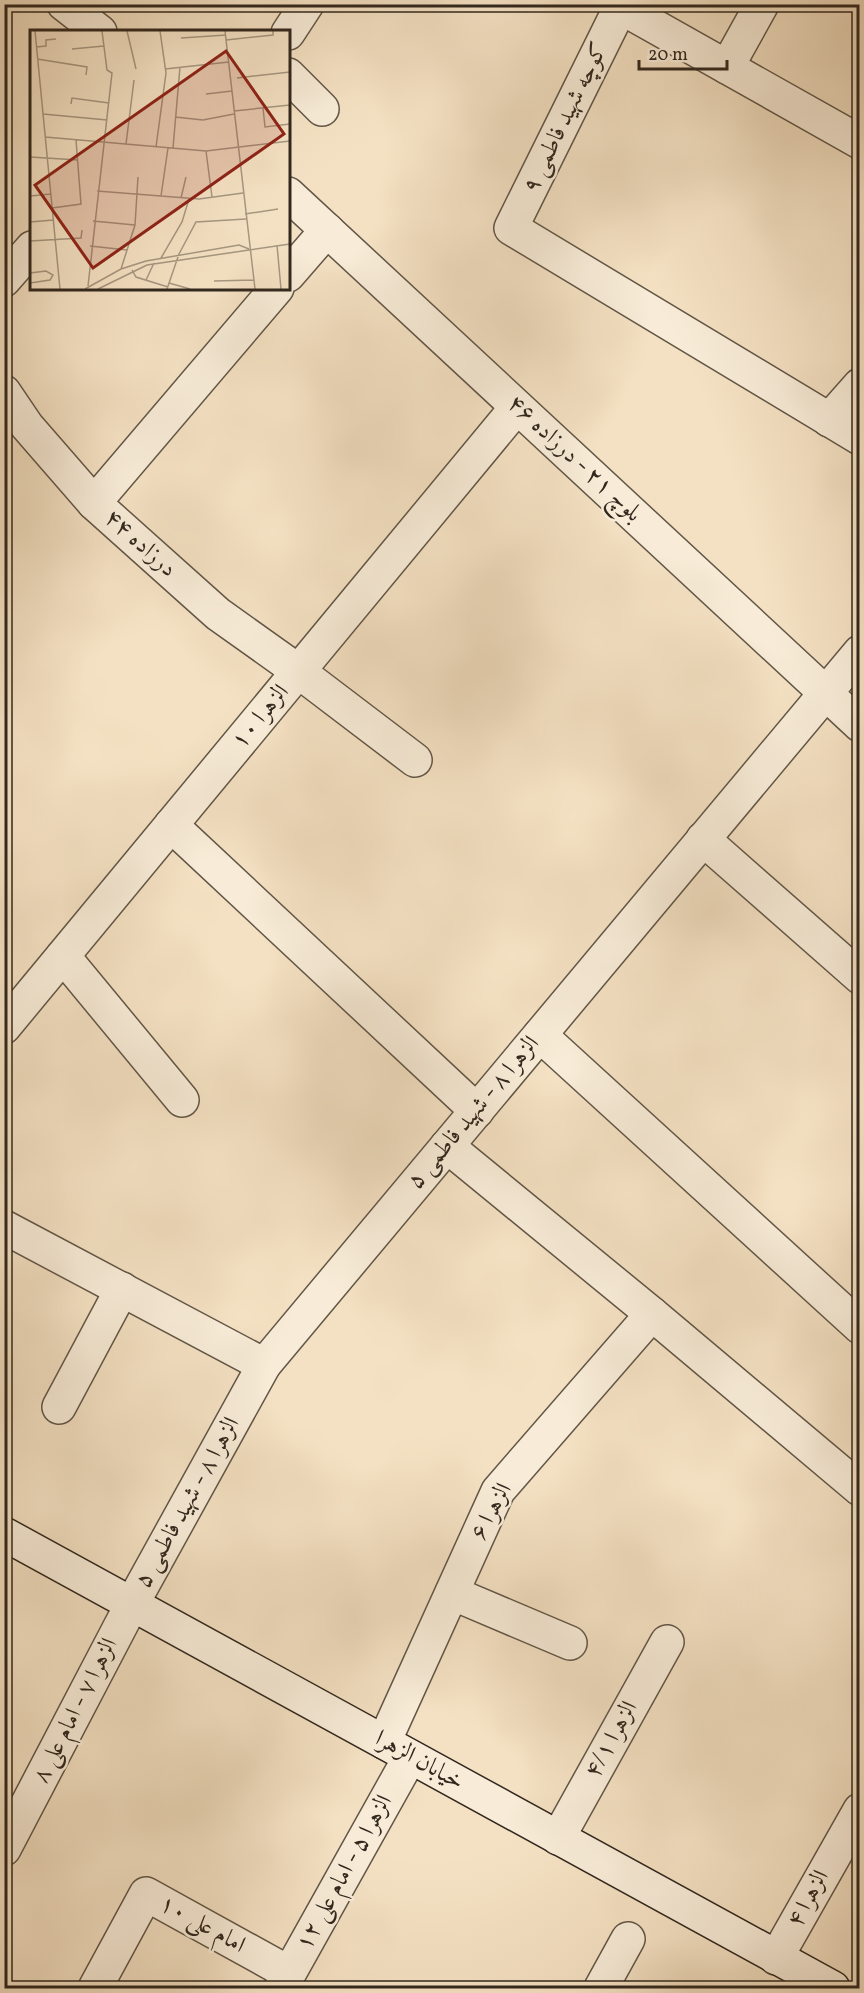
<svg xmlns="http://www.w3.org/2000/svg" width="864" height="1993" font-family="Vollkorn,Amiri,serif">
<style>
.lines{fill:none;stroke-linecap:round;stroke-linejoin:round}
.street-casing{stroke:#625647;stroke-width:36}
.secondary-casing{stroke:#32281e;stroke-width:36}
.street{stroke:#f8ecd8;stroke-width:33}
.secondary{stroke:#f8ecd8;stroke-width:33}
.labels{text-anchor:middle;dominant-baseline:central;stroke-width:5;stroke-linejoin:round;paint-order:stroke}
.street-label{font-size:24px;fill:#32281e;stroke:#f8ecd8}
.inset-road{fill:none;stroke:#a69781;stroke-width:1.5}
.view{fill:#8f2418;fill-opacity:0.15;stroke:#8f2418;stroke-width:3}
.inset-edge{fill:none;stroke:#32281e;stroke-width:3}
</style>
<rect width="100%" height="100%" fill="#f4e1c3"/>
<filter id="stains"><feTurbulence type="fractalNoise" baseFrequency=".00333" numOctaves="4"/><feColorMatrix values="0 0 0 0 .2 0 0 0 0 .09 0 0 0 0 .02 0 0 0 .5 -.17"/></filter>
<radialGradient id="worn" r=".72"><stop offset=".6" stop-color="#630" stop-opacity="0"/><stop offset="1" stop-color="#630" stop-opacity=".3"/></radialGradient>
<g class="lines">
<g class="street-casing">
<g id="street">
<polyline points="64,4 100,32"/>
<polyline points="615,4 860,142"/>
<polyline points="620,8 511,228 860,438"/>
<polyline points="288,33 307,4"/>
<polyline points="727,67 762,4"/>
<polyline points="288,75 322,109"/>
<polyline points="288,194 860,725"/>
<polyline points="288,275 327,230"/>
<polyline points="4,280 32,248"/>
<polyline points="4,392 27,426 94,503 218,614 298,671 415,760"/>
<polyline points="829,420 860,385"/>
<polyline points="94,503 277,288"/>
<polyline points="171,825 477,1111"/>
<polyline points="703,839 860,977"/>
<polyline points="63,956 182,1100"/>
<polyline points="4,1027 517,407"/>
<polyline points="540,1035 860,1327"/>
<polyline points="447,1146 652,1314 860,1489"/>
<polyline points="4,1227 264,1365"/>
<polyline points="59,1407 122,1289"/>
<polyline points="452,1593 570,1643"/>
<polyline points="384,1742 498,1491 652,1314"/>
<polyline points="558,1838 667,1642"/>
<polyline points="4,1849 132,1604 264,1365 860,652"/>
<polyline points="776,1958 860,1810"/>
<polyline points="95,1988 146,1894 289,1973"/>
<polyline points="281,1988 410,1757"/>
<polyline points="601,1988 628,1939"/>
</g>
</g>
<g class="secondary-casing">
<polyline id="secondary" points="4,1534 833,1988"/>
</g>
<use href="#street" class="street"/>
<use href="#secondary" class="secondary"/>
</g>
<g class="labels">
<g class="street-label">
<text transform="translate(566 118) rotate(-64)">کوچه شهید فاطمی ۹</text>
<text transform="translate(574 459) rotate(43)">بلوچ ۲۱ - درزاده ۴۶</text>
<text transform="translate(140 544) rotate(42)">درزاده ۴۴</text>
<text transform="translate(261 717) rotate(-50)">الزهرا ۱۰</text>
<text transform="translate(474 1113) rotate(-50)">الزهرا ۸ - شهید فاطمی ۵</text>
<text transform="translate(188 1503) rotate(-61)">الزهرا ۸ - شهید فاطمی ۵</text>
<text transform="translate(492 1512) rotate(-61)">الزهرا ۶</text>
<text transform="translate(76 1711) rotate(-63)">الزهرا ۷ - امام علی ۸</text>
<text transform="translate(612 1740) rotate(-61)">الزهرا ۴/۱</text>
<text transform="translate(419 1761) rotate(29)">خیابان الزهرا</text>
<text transform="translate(345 1873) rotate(-61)">الزهرا ۵ - امام علی ۱۲</text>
<text transform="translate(809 1899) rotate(-61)">الزهرا ۴</text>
<text transform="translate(202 1925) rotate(29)">امام علی ۱۰</text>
</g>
</g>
<g transform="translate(30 30)">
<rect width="260" height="260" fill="#f4e1c3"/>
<path class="inset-road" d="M5 1 30 259M97 1 106 39M195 1 225 259M151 8 196 5M196 10 243 5V1M6 17 16 16V10L26 9M42 19 74 16M7 29 57 37 56 45M135 39 199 32M207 48 260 42M176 64 202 61M41 74 42 68 79 73M233 78 235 97 260 94M204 81 260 75M13 84 77 90M145 87 173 90 204 84M15 107 176 121 260 111M96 114 104 50M126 117 136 43 130 1M143 118 150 37M176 121 182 167M0 127 48 130M67 161 169 169 213 163M0 166 21 164M131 166 138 118M151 168 156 147M22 178 51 174 46 110M215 184 248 179M63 191 105 195M0 192 23 190M0 211 51 208 52 200M247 215 251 259M60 216 97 220M131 228 152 192 159 169M91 239 105 195 108 147M102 240 106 247 138 257M0 243 16 241 23 245 20 250 0 253M116 250 124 233M184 251 224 250M139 253 160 259M58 256 82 43 77 40 72 1M55 259 91 239 116 231 209 215 219 219M68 259 117 235 260 214M137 259 149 224 166 192 216 189"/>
<path class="view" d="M196 21 254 104 63 238 5 155Z"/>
<rect width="260" height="260" class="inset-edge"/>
</g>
<rect width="864" height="1993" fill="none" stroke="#f4e1c3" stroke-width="24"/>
<rect x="6" y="6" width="852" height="1981" fill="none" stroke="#32281e" stroke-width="3"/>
<rect x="12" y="12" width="840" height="1969" fill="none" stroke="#32281e" stroke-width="1.5"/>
<path d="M639 60v9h88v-9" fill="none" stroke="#32281e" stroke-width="3"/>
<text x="648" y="60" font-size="18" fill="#32281e" stroke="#f8ecd8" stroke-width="4.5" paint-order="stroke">20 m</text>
<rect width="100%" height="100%" filter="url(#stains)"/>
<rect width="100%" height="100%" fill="url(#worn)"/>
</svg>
